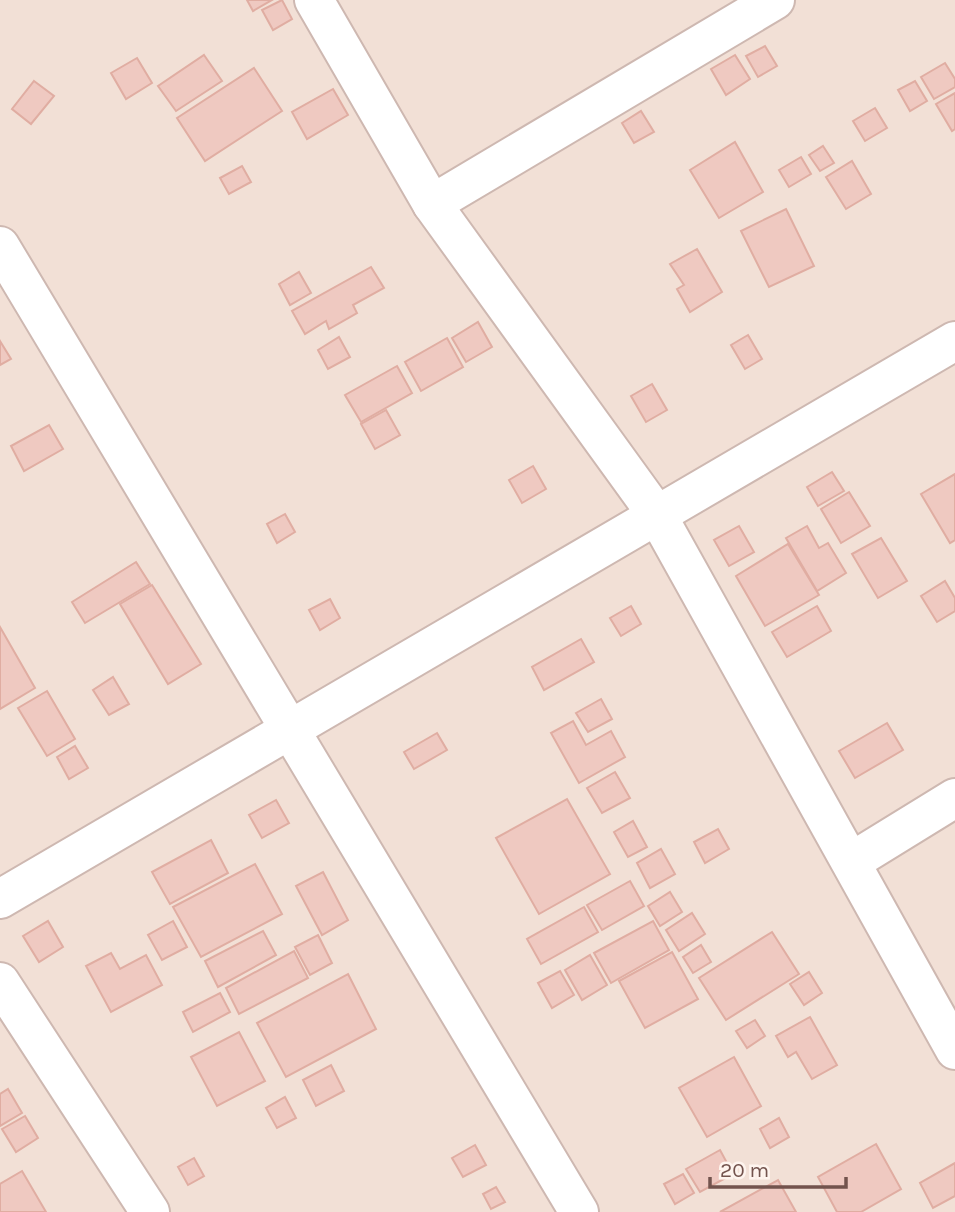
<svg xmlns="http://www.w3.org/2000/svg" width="955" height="1212" font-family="Karla,sans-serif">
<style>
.residential{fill:#f2e0d6}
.building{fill:#efc9c1;stroke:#e0ada2;stroke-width:2}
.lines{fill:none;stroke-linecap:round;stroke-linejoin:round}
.street-casing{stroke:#ceb8b1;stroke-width:42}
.street{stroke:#fff;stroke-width:38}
</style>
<rect width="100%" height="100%" fill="#fbefe7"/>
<rect class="residential" x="0" y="0" width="955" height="1212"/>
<g class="building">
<polygon points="247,0 272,0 253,11"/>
<polygon points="282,0 292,19 273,30 262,10"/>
<polygon points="765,46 777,66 758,77 746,56"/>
<polygon points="204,55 222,81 176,111 158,86"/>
<polygon points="735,55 750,79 726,95 711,69"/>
<polygon points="137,58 152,83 126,99 111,73"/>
<polygon points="945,63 955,79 955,87 934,99 921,77"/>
<polygon points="254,68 282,111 205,161 177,118"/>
<polygon points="34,81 54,96 31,124 12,109"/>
<polygon points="915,81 927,101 910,111 898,90"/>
<polygon points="333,89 348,115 307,139 292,112"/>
<polygon points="955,93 955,129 952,131 936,104"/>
<polygon points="875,108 887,128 865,141 853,121"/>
<polygon points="641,111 654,132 634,143 622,123"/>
<polygon points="735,142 763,192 719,218 690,170"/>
<polygon points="823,146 834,163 820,171 809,155"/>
<polygon points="801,157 811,174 789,187 779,170"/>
<polygon points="852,161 871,194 846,209 826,177"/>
<polygon points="242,166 251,182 229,194 220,178"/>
<polygon points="786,209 814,266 769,287 741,231"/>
<polygon points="697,249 722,292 690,312 677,289 684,285 670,264"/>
<polygon points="371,267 384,288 353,305 357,313 329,329 326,321 305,334 292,311"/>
<polygon points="299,272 311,293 290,305 279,284"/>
<polygon points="478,322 492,347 466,362 452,338"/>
<polygon points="748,335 762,359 745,369 731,345"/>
<polygon points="339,337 350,357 328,369 318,350"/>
<polygon points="447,338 463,367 421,391 405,362"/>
<polygon points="0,341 11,359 0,365"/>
<polygon points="397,366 412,393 361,422 345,395"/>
<polygon points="652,384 667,410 646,422 631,396"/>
<polygon points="386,410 400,435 375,449 361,424"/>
<polygon points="49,425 63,449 24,471 11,446"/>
<polygon points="533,466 546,489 522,503 509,480"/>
<polygon points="832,472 844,491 818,506 807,487"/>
<polygon points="955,474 955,540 950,543 921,494"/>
<polygon points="849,492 870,526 841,543 821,509"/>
<polygon points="285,514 295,532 277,543 267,524"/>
<polygon points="739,526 754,552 729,566 714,540"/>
<polygon points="807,526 819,548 828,543 846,573 817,591 786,538"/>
<polygon points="881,538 907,581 878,598 852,554"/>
<polygon points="788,544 819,595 765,626 736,576"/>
<polygon points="136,562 150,584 85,623 72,602"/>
<polygon points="945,581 955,598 955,611 937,622 921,596"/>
<polygon points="152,585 201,664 168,684 120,604"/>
<polygon points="330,599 340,618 320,630 309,610"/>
<polygon points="631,606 641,624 621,636 610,618"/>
<polygon points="817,606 831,631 787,657 772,632"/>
<polygon points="0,627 35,688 0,709"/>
<polygon points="581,639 594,662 544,690 532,667"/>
<polygon points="113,677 129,704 109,715 93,690"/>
<polygon points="47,691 75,739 47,756 18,708"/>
<polygon points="601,699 612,719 588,732 576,713"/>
<polygon points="573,721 586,745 611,731 625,757 579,783 551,733"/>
<polygon points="887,723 903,750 855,778 839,751"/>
<polygon points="437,733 447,750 414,769 404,752"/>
<polygon points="75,746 88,768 69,779 57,757"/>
<polygon points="615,772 630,798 602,813 587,788"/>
<polygon points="567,799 610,874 539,914 496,838"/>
<polygon points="276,800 289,823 262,838 249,815"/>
<polygon points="633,821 647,847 628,857 614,832"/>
<polygon points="718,829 729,849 705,863 694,842"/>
<polygon points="211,840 228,873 170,904 152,872"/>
<polygon points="661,849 675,874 650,888 637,863"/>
<polygon points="255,864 282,914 201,957 173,907"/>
<polygon points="323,872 348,920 322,935 296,886"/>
<polygon points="630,881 644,906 602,930 587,905"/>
<polygon points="670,892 682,912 660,926 648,906"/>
<polygon points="584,907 598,932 541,964 527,939"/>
<polygon points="692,913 705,934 679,951 666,930"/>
<polygon points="48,921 63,947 39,962 23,936"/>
<polygon points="173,921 187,947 162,960 148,935"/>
<polygon points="653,921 669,950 611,983 594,953"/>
<polygon points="263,931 276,955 218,987 205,961"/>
<polygon points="772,932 799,974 726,1020 699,978"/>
<polygon points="318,935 332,963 310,975 295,947"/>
<polygon points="701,945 711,962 693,973 683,957"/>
<polygon points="294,951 308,978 239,1014 226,988"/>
<polygon points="672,952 698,999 645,1028 619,981"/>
<polygon points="111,953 120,969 146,955 162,985 111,1012 86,966"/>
<polygon points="590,955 607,985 582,1000 565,970"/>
<polygon points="560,971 574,995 552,1008 538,983"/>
<polygon points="809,972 822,993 804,1005 790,984"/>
<polygon points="348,974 376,1029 286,1077 257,1023"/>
<polygon points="220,993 230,1012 193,1032 183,1012"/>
<polygon points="810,1017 837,1065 812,1079 796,1052 788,1057 776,1036"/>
<polygon points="755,1020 765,1036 747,1048 736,1031"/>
<polygon points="239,1032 265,1081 217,1106 191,1057"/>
<polygon points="734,1057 761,1106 707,1137 679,1088"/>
<polygon points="331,1065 344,1091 316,1106 303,1080"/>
<polygon points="8,1089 22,1113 0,1126 0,1094"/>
<polygon points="285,1097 296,1118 277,1128 266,1108"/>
<polygon points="25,1116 38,1138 16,1152 2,1129"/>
<polygon points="779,1118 789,1137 770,1148 760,1129"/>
<polygon points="876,1144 901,1189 861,1212 837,1212 818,1177"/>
<polygon points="475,1145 486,1165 463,1177 452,1158"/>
<polygon points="720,1150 733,1174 700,1192 686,1169"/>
<polygon points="194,1158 204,1176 188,1185 178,1167"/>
<polygon points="955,1163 955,1196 933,1208 920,1183"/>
<polygon points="22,1171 46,1212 0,1212 0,1184"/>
<polygon points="683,1174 694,1193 675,1204 664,1184"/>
<polygon points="778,1180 796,1212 720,1212"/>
<polygon points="496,1187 505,1202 491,1209 483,1194"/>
</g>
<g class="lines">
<g class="street-casing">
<g id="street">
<polyline points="314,0 432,204 657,515 955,1050"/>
<polyline points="432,204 775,0"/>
<polyline points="0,246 579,1212"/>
<polyline points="851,862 955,798"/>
<polyline points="0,899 955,341"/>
<polyline points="0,982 150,1212"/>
</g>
</g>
<use href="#street" class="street"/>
</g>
<path d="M710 1177v10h136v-10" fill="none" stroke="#73534d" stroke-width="3.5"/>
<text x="720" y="1177" font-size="21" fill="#73534d" stroke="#fef4ee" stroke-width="5" paint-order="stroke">20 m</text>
</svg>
